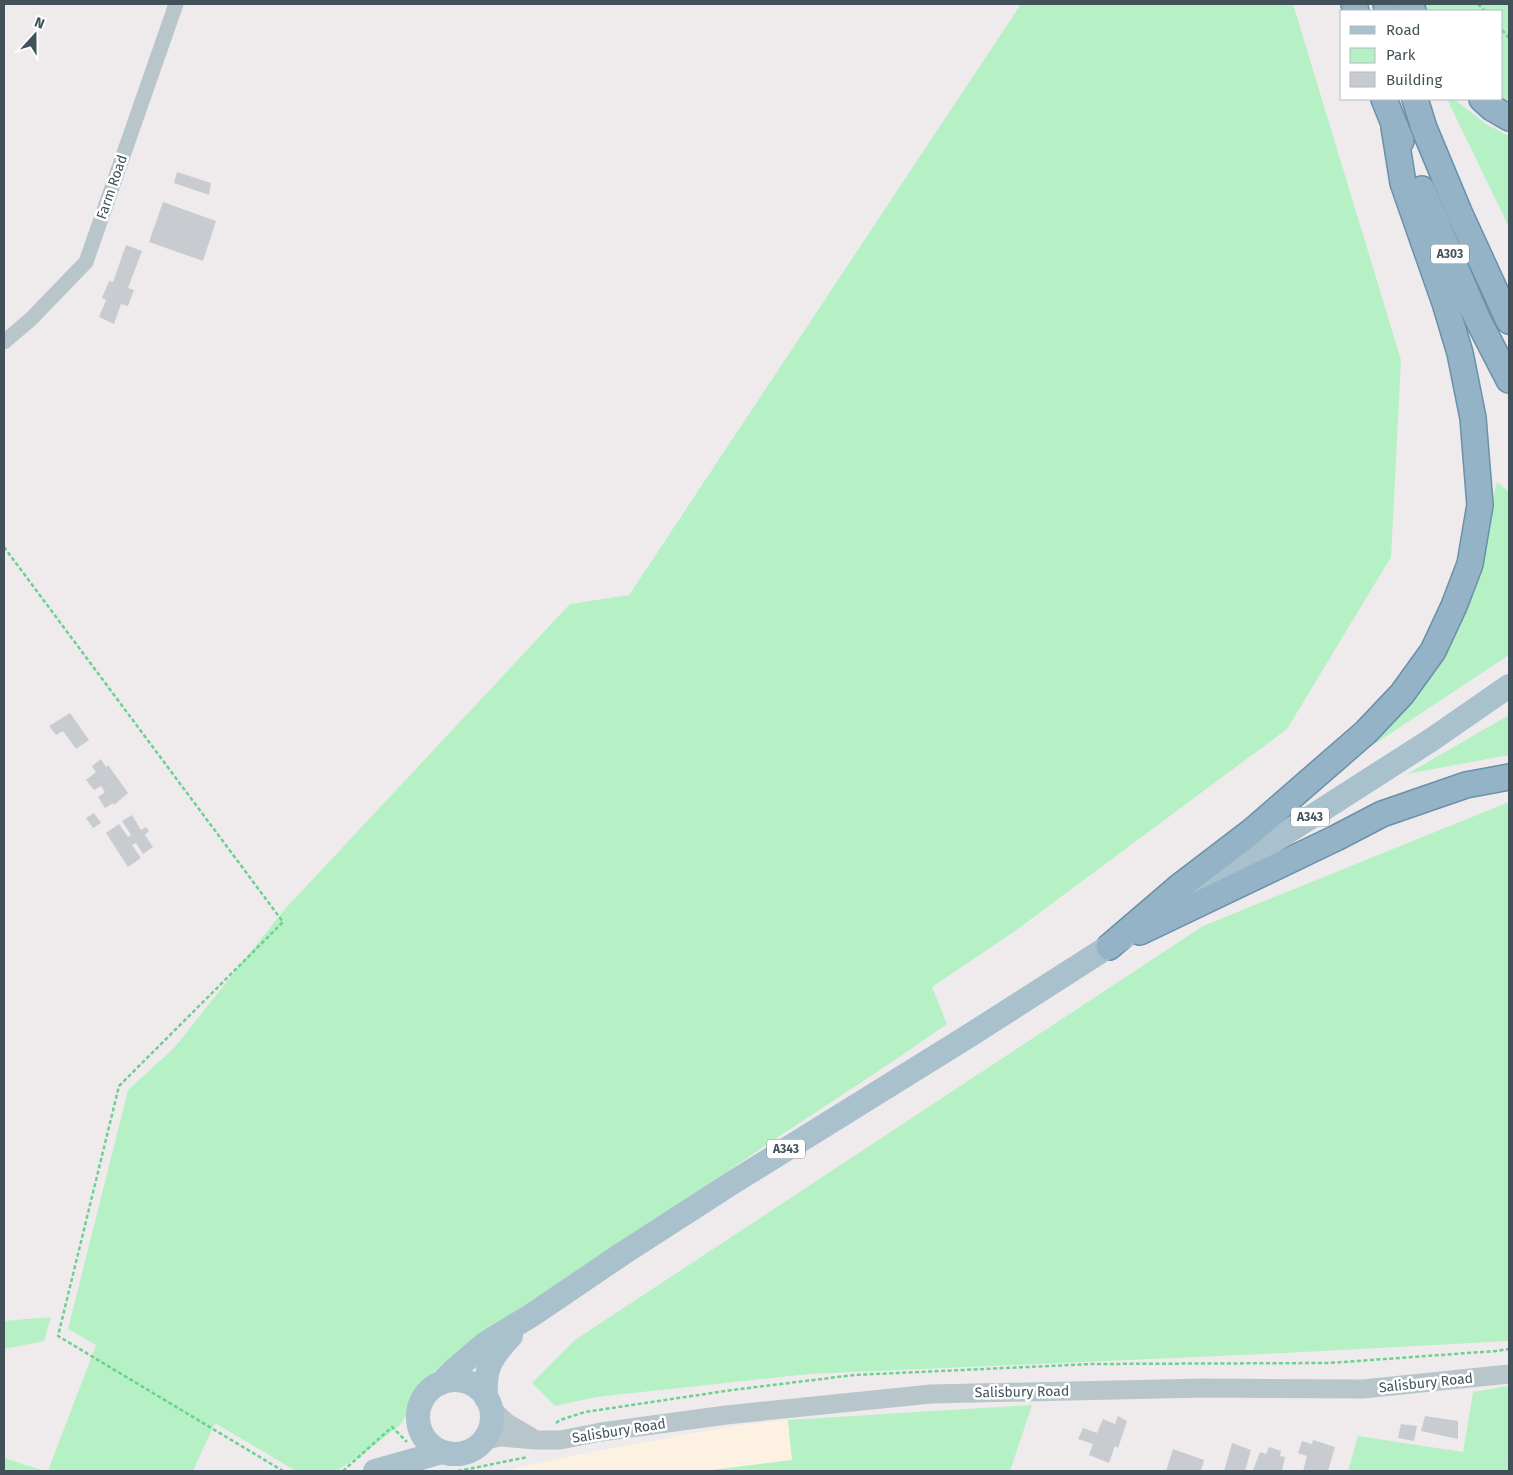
<svg xmlns="http://www.w3.org/2000/svg" width="1513" height="1475" font-family="'Fira Sans',sans-serif">
<style>
.commercial{fill:#fdf1e1}
.green{fill:#b5f1c4}
.building{fill:#c8ccd1}
.lines{fill:none;stroke-linecap:round;stroke-linejoin:round}
.trunk-casing{stroke:#6a91ab;stroke-width:28}
.path{stroke:#6bd191;stroke-width:2.5;stroke-dasharray:4 2.5;stroke-linecap:butt}
.minor{stroke:#b8c6cc;stroke-width:15}
.tertiary{stroke:#b8c6cc;stroke-width:19}
.primary{stroke:#a9c0cd;stroke-width:24}
.trunk{stroke:#94b3c6;stroke-width:25}
.labels{text-anchor:middle;dominant-baseline:central;stroke-width:5;stroke-linejoin:round;paint-order:stroke}
.shield{fill:#fff;stroke:#7b868c;stroke-width:1}
.shield-label{font-size:12px;font-weight:bold;fill:#43525a}
.street-label{font-size:14px;fill:#43525a;stroke:#fff}
</style>
<rect width="100%" height="100%" fill="#efebec"/>
<polygon class="commercial" points="788,1420 792,1460 703,1471 508,1471 517,1468 586,1453 734,1426"/>
<g class="green">
<polygon points="1021,4 1293,4 1401,360 1391,557 1287,729 1015,931 932,987 947,1024 889,1064 769,1143 637,1233 476,1339 425,1379 408,1413 400,1425 362,1455 336,1471 296,1471 215,1423 193,1471 48,1471 96,1345 68,1329 128,1090 174,1048 285,909 570,604 629,595"/>
<polygon points="1421,4 1509,4 1509,107 1496,99 1502,99 1502,11 1425,11"/>
<polygon points="1447,99 1454,99 1486,124 1509,136 1509,227"/>
<polygon points="1497,482 1509,492 1509,655 1335,770 1466,609"/>
<polygon points="1509,715 1509,755 1407,774"/>
<polygon points="1509,802 1509,1341 1263,1354 809,1374 596,1397 555,1406 532,1383 575,1340 1203,926"/>
<polygon points="51,1317 44,1341 4,1349 4,1321"/>
<polygon points="1509,1386 1509,1471 1348,1471 1358,1436 1463,1452 1473,1392"/>
<polygon points="1032,1405 1010,1471 703,1471 792,1460 788,1420"/>
<polygon points="4,1458 45,1471 4,1471"/>
</g>
<g class="building">
<polygon points="177,172 211,183 209,195 174,183"/>
<polygon points="163,202 216,221 203,261 149,242"/>
<polygon points="126,245 142,251 128,288 134,290 128,306 121,304 114,324 99,317 106,300 102,298 109,281 113,282"/>
<polygon points="70,713 89,740 76,749 63,731 56,735 49,726"/>
<polygon points="101,759 106,767 108,765 128,793 114,805 113,803 105,808 98,797 105,792 101,786 94,790 86,780 96,772 92,766"/>
<polygon points="94,813 101,823 93,828 86,818"/>
<polygon points="132,815 141,830 146,827 149,831 145,835 153,847 143,854 136,843 132,845 141,858 128,867 106,833 119,824 128,837 131,835 122,821"/>
<polygon points="1118,1416 1127,1421 1118,1448 1115,1446 1109,1463 1089,1455 1093,1444 1078,1439 1083,1428 1097,1433 1103,1419 1115,1424"/>
<polygon points="1425,1416 1458,1421 1458,1439 1421,1431"/>
<polygon points="1401,1424 1417,1426 1414,1441 1398,1438"/>
<polygon points="1313,1440 1335,1447 1328,1471 1303,1471 1307,1456 1298,1453 1302,1441 1312,1444"/>
<polygon points="1232,1443 1251,1450 1245,1471 1224,1471"/>
<polygon points="1269,1447 1281,1451 1280,1456 1285,1457 1282,1471 1257,1471 1253,1470 1260,1452 1266,1454"/>
<polygon points="1173,1449 1204,1460 1201,1471 1166,1471"/>
</g>
<g class="lines">
<g class="trunk-casing">
<g id="trunk">
<polyline points="1354,4 1356,11"/>
<polyline points="1386,4 1388,11"/>
<polyline points="1409,4 1413,11"/>
<polyline points="1384,99 1401,141"/>
<polyline points="1415,99 1424,128 1459,212 1509,321"/>
<polyline points="1482,99 1492,108 1509,118"/>
<polyline points="1422,189 1477,318 1509,380"/>
<polyline points="1140,932 1336,838 1382,814 1466,785 1509,777"/>
<polyline points="1109,947 1179,887 1251,832 1366,732 1402,694 1433,651 1454,606 1470,564 1480,505 1473,418 1460,353 1445,303 1403,183 1394,127"/>
</g>
</g>
<g class="path">
<polyline points="1478,4 1485,11"/>
<polyline points="1502,30 1509,38"/>
<polyline points="4,547 283,922 119,1086 58,1336 283,1471"/>
<polyline points="556,1423 560,1420 585,1412 732,1390 854,1375 1092,1364 1329,1363 1496,1351 1509,1349"/>
<polyline points="343,1471 392,1427 407,1442"/>
<polyline points="458,1471 528,1457"/>
</g>
<polyline class="minor" points="4,342 31,319 86,262 176,4"/>
<g class="tertiary">
<polyline points="490,1407 507,1423 531,1437"/>
<polyline points="482,1441 500,1437 536,1440 560,1440 601,1432 726,1415 931,1394 1205,1388 1363,1389 1509,1374"/>
</g>
<g class="primary">
<polyline points="1166,910 1431,740 1509,686"/>
<circle cx="455" cy="1417" r="37"/>
<polyline points="441,1383 453,1371 486,1343 532,1315 622,1254 732,1183 967,1037 1125,936"/>
<path d="M486 1398C484 1368 491 1357 511 1336"/>
<polyline points="375,1471 442,1452"/>
</g>
<use href="#trunk" class="trunk"/>
</g>
<g class="labels">
<g class="shield">
<rect x="1431" y="244.5" width="38" height="19" rx="4"/>
<rect x="1291" y="807.5" width="38" height="19" rx="4"/>
<rect x="767" y="1139.5" width="38" height="19" rx="4"/>
</g>
<g class="shield-label">
<text x="1450" y="254">A303</text>
<text x="1310" y="817">A343</text>
<text x="786" y="1149">A343</text>
</g>
<g class="street-label">
<text transform="translate(112 187) rotate(-71)">Farm Road</text>
<text transform="translate(1426 1383) rotate(-6)">Salisbury Road</text>
<text transform="translate(1022 1392) rotate(-1)">Salisbury Road</text>
<text transform="translate(619 1431) rotate(-9)">Salisbury Road</text>
</g>
</g>
<rect width="1513" height="1475" fill="none" stroke="#43525a" stroke-width="10"/>
<rect x="1340" y="10" width="162" height="90" fill="#ffffff" stroke="#b4babd"/>
<rect x="1350" y="26" width="25" height="8" fill="#a9c0cd" stroke="#b4babd"/>
<text x="1386" y="35" font-size="15" fill="#43525a">Road</text>
<rect x="1350" y="48" width="25" height="15" fill="#b5f1c4" stroke="#b4babd"/>
<text x="1386" y="60" font-size="15" fill="#43525a">Park</text>
<rect x="1350" y="72" width="25" height="15" fill="#c8ccd1" stroke="#b4babd"/>
<text x="1386" y="85" font-size="15" fill="#43525a">Building</text>
<g transform="translate(35 35) rotate(21)" stroke="#ffffff" stroke-width="4" paint-order="stroke">
<path d="M0-4L9 19L0 12L-9 19Z" fill="#43525a"/>
<text y="-8" font-size="14" font-weight="bold" text-anchor="middle" fill="#43525a">N</text>
</g>
</svg>
